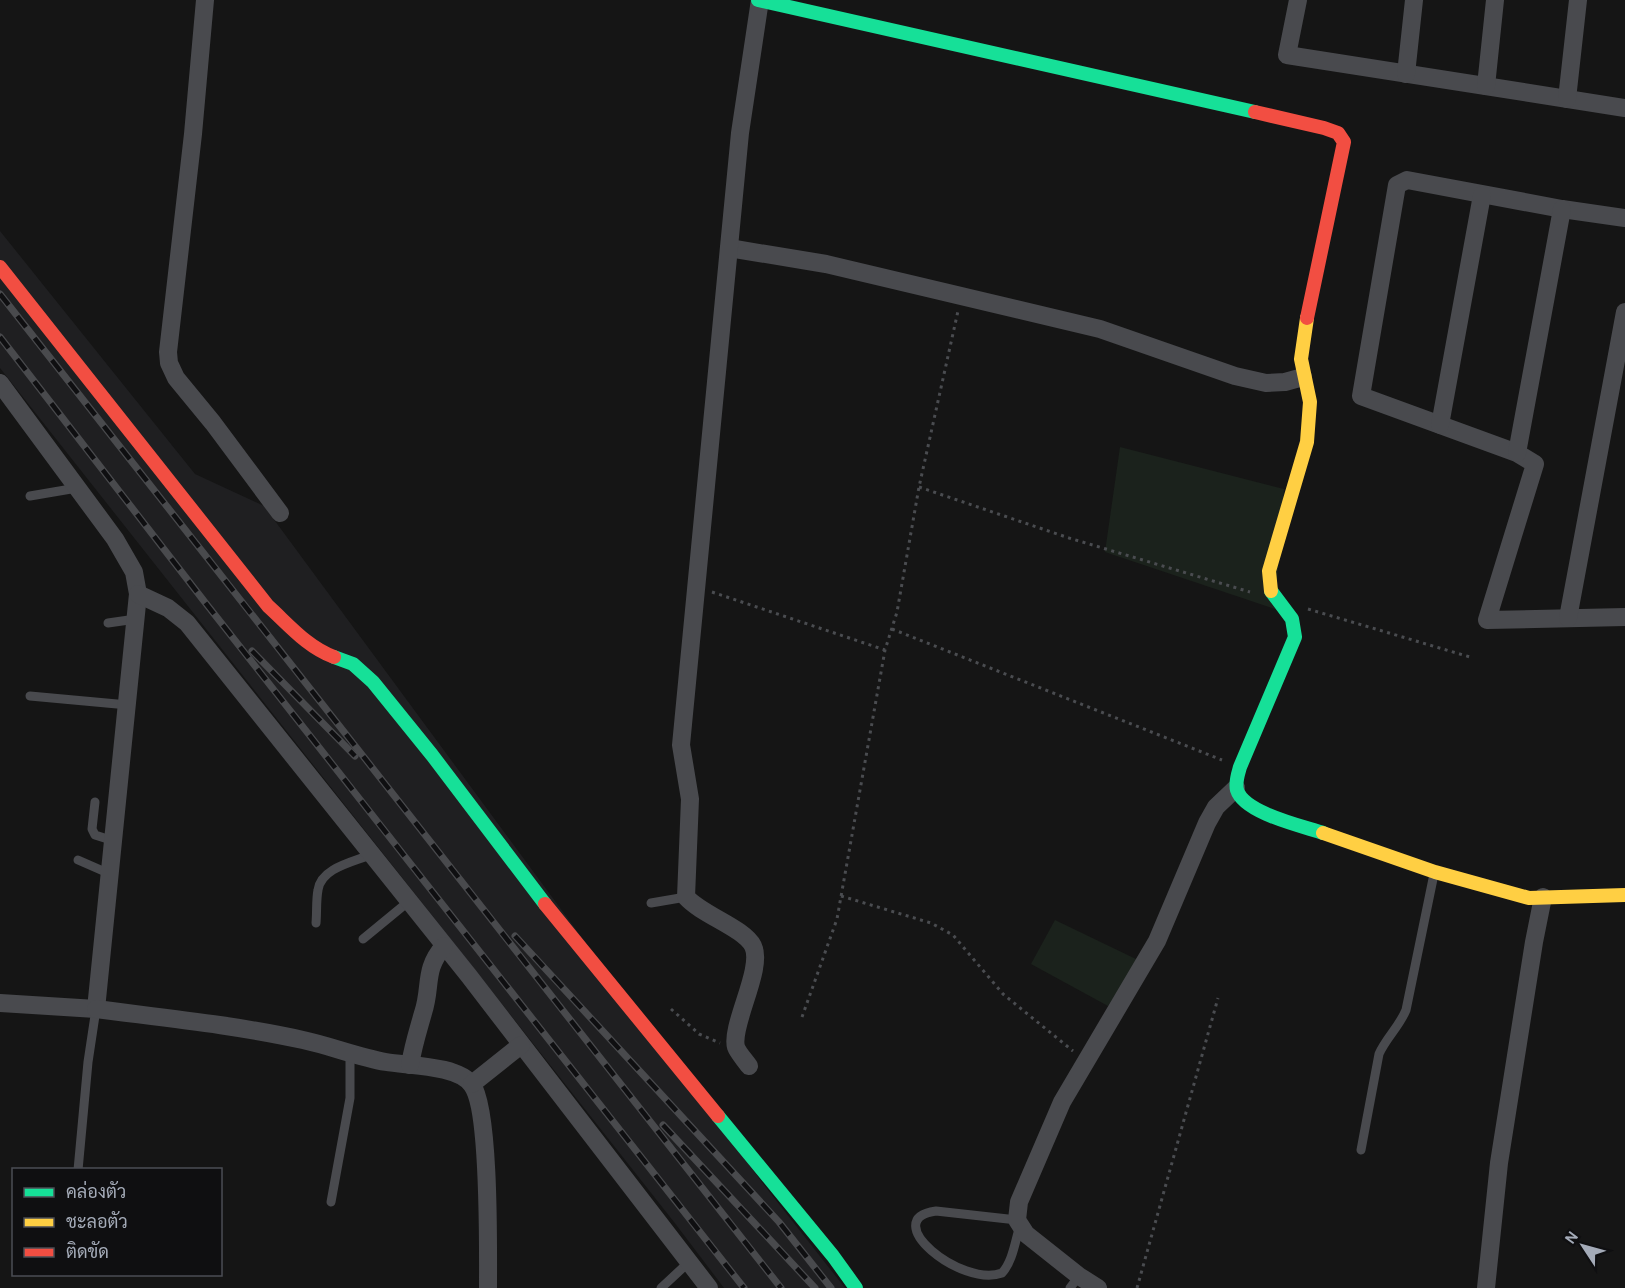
<svg xmlns="http://www.w3.org/2000/svg" width="1625" height="1288" font-family="Karla,Sarabun,sans-serif">
<style>
.built{fill:#1f1f21}
.green{fill:#1b221c}
.lines{fill:none;stroke-linecap:round;stroke-linejoin:round}
.path{stroke:#4a4c50;stroke-width:3;stroke-dasharray:3 4.5;stroke-linecap:butt}
.lane{stroke:#494a4e;stroke-width:9}
.street{stroke:#494a4e;stroke-width:18}
.fast{stroke:#16e098;stroke-width:14}
.slow{stroke:#ffcf43;stroke-width:14}
.jam{stroke:#f24e42;stroke-width:14}
.rail-casing{stroke:#494a4d;stroke-width:7}
.rail{stroke:#0f0f11;stroke-width:4.5;stroke-dasharray:14;stroke-linecap:butt}
</style>
<rect width="100%" height="100%" fill="#151515"/>
<polygon class="built" points="0,231 195,474 264,506 764,1185 845,1288 724,1288 674,1222 0,368"/>
<g class="green">
<polygon points="1120,447 1284,489 1275,609 1105,552"/>
<polygon points="1055,920 1138,960 1108,1006 1031,964"/>
</g>
<g class="lines">
<g class="path">
<polyline points="919,487 1069,538 1250,592"/>
<polyline points="712,592 885,650"/>
<polyline points="1308,609 1470,657"/>
<polyline points="892,629 1222,760"/>
<polyline points="841,896 931,923 953,935 1003,994 1073,1051"/>
<polyline points="671,1009 699,1034 720,1043"/>
<polyline points="802,1017 837,919 885,650 897,612 919,487 958,311"/>
<polyline points="1137,1288 1218,998"/>
</g>
<g class="lane">
<polyline points="30,496 77,488"/>
<polyline points="108,623 136,619"/>
<polyline points="30,696 128,705"/>
<polyline points="95,802 92,829 95,835 114,841"/>
<polyline points="78,860 110,874"/>
<polyline points="651,903 686,897"/>
<path d="M316 923C317 912 316 900 318 890 321 868 353 862 370 855"/>
<polyline points="363,939 408,902"/>
<path d="M1361 1150 1379 1054C1386 1038 1399 1027 1406 1010L1434 874"/>
<polyline points="78,1170 88,1062 96,1009"/>
<polyline points="331,1202 350,1098 350,1053"/>
<path d="M1017 1220 936 1211C877 1219 961 1288 1002 1273 1013 1261 1015 1241 1020 1226"/>
<polyline points="661,1288 689,1262"/>
<polyline points="1070,1288 1079,1276"/>
</g>
<g class="street">
<polyline points="205,0 193,134 168,352 169,363 176,378 213,423 280,513"/>
<polyline points="1298,0 1287,55 1625,108"/>
<polyline points="1406,74 1414,0"/>
<polyline points="1486,86 1495,0"/>
<polyline points="1567,99 1578,0"/>
<polyline points="1625,218 1562,209 1407,180 1397,185 1361,396 1517,453 1535,464 1487,620 1625,617"/>
<polyline points="729,248 826,264 1100,329 1235,376 1266,383 1285,382 1303,377"/>
<polyline points="0,383 115,539 134,572 138,594 96,1009 0,1003"/>
<polyline points="1440,425 1482,195"/>
<polyline points="1517,453 1562,209"/>
<polyline points="138,594 168,608 187,623 469,976 709,1288"/>
<polyline points="1568,618 1625,312"/>
<path d="M96 1009C165 1018 235 1025 303 1040 331 1046 358 1057 386 1062 409 1066 458 1065 472 1085 490 1109 488 1251 488 1288"/>
<path d="M410 1065C413 1046 418 1031 423 1013 432 986 423 970 444 946"/>
<path d="M749 1066C745 1060 738 1053 736 1047 730 1026 764 968 753 946 744 928 702 915 686 897L690 799 681 745 740 133 760 0"/>
<polyline points="472,1084 521,1045"/>
<polyline points="1098,1288 1079,1276 1026,1234 1017,1220 1019,1202 1062,1102 1157,941 1207,823 1216,807 1236,788"/>
<polyline points="1486,1288 1499,1163 1534,942 1543,897"/>
</g>
<g class="fast">
<polyline points="758,0 1255,112"/>
<path d="M1271 591 1292 619 1295 637 1240 767C1238 774 1235 782 1237 790 1244 813 1302 826 1323 833"/>
<polyline points="334,657 353,664 373,682 432,755 545,904"/>
<polyline points="718,1116 833,1256 856,1288"/>
</g>
<g class="slow">
<polyline points="1271,591 1269,571 1307,442 1310,402 1301,359 1307,318"/>
<polyline points="1323,833 1435,872 1529,898 1625,895"/>
</g>
<g class="jam">
<polyline points="1255,112 1324,128 1338,133 1344,142 1307,318"/>
<path d="M0 267 268 606C289 625 307 647 334 657"/>
<polyline points="545,904 718,1116"/>
</g>
<g class="rail-casing">
<g id="rail">
<polyline points="0,294 781,1288"/>
<polyline points="0,337 204,601 744,1288"/>
<polyline points="252,651 355,756"/>
<polyline points="515,936 779,1222 831,1288"/>
<polyline points="663,1125 815,1288"/>
</g>
</g>
<use href="#rail" class="rail"/>
</g>
<rect x="12" y="1168" width="210" height="108" fill="#0f0f11" stroke="#4b4d54" stroke-width="1.5"/>
<rect x="24" y="1188" width="30" height="9" fill="#16e098" stroke="#4b4d54" stroke-width="1.5"/>
<text x="66" y="1198" font-size="18" fill="#a4abb8">คล่องตัว</text>
<rect x="24" y="1218" width="30" height="9" fill="#ffcf43" stroke="#4b4d54" stroke-width="1.5"/>
<text x="66" y="1228" font-size="18" fill="#a4abb8">ชะลอตัว</text>
<rect x="24" y="1248" width="30" height="9" fill="#f24e42" stroke="#4b4d54" stroke-width="1.5"/>
<text x="66" y="1258" font-size="18" fill="#a4abb8">ติดขัด</text>
<g transform="translate(1583 1246) rotate(306)" stroke="#0f0f11" stroke-width="4.5" paint-order="stroke">
<path d="M0-4.5L10 22L0 15L-10 22Z" fill="#a4abb8"/>
<text y="-9" font-size="16" font-weight="bold" text-anchor="middle" fill="#a4abb8">N</text>
</g>
</svg>
